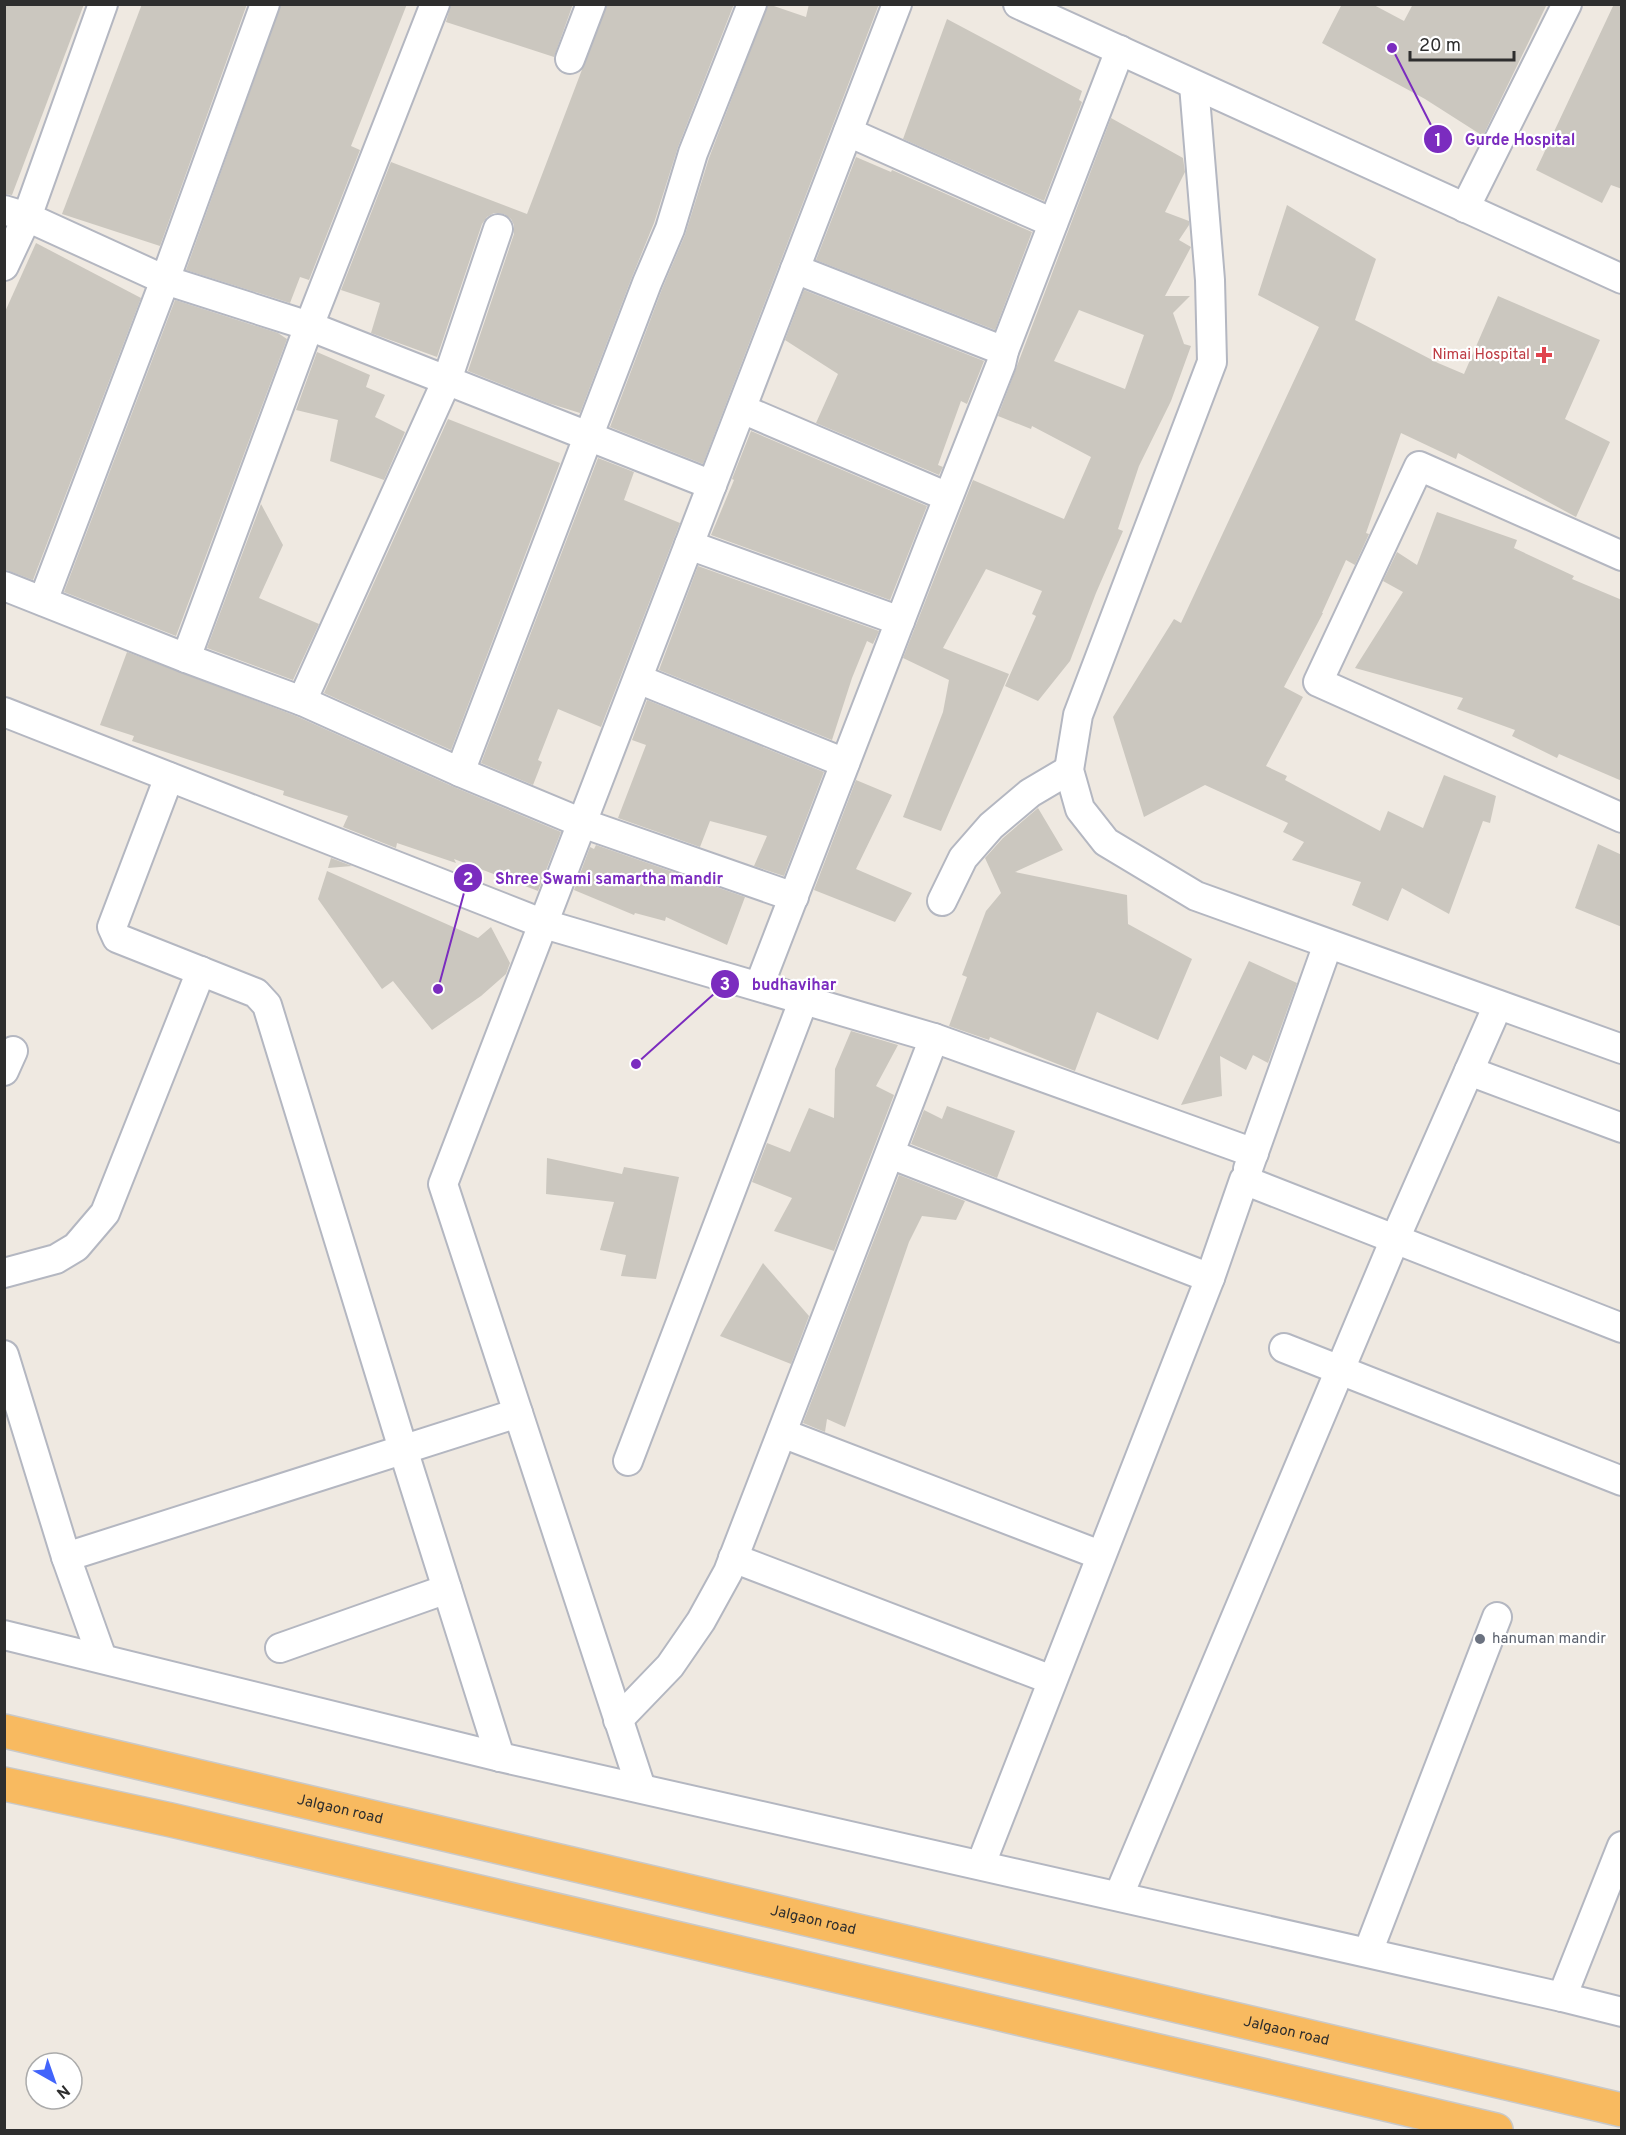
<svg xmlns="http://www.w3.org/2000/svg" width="1626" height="2135" font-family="Overpass,sans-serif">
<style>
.building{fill:#cbc7bf;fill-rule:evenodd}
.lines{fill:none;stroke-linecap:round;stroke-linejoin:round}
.minor-casing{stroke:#b4b7c1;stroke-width:32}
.trunk-casing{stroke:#c9c9c9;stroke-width:36}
.minor{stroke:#fff;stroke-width:28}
.trunk{stroke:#f8ba60;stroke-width:33}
.health-dot{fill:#e0444e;stroke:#fff;stroke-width:2}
.worship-dot{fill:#6b7280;stroke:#fff;stroke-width:2}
.labels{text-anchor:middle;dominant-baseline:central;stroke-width:4.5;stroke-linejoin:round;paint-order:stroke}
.health-label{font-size:15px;fill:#be3a42;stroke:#fff;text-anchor:end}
.worship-label{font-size:15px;fill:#5b616d;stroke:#fff;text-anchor:start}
.street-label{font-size:15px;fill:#2e2e2e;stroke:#fff}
.leader{fill:none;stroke:#7b2cbf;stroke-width:2}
.callout-dot{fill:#7b2cbf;stroke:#fff;stroke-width:2}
.mark-label{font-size:18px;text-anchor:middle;font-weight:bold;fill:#fff}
.callout-label{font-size:16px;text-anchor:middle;font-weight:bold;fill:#7b2cbf;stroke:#fff;stroke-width:4.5;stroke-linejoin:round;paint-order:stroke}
</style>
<rect width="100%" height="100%" fill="#efe9e1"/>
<g class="building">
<polygon points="4,4 84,4 12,195 4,194"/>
<polygon points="142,4 247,4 160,246 62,214"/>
<polygon points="281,4 407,4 351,146 360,150 309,280 300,277 290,303 186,270"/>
<polygon points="451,4 573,4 554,57 446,22"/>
<polygon points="607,4 734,4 678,147 654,223 632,277 580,413 548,403 468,371 514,234 514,225 511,219 504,214 494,213 487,217 482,224 437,357 371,333 380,303 341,290 391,162 527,214"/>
<polygon points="768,4 806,17 809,4 879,4 703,464 610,427 662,289 685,235 709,158"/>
<polygon points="1342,4 1372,4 1404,21 1413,4 1547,4 1483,136 1425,99 1322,43"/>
<polygon points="1614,4 1622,4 1622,189 1611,185 1602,203 1536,170"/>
<polygon points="947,19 1082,91 1079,100 1082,102 1044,201 903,139"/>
<path d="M1111 118 1183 158 1185 172 1165 212 1189 221V225L1179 240 1191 247 1165 296H1190L1173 313 1184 344 1191 346 1171 401 1139 466 1118 529 1123 531 1096 593 1070 661 1038 701 1005 686 1036 616 1032 614 1042 591 986 569 943 648 1009 674 941 831 903 817 943 712 949 680 903 658 973 480 1064 519 1091 457 1032 426 1031 429 998 416ZM1079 310 1144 335 1125 389 1054 361Z"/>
<polygon points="856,157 891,172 892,170 1032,232 995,330 816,260"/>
<polygon points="1287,205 1376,259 1355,320 1438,363 1464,374 1498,296 1600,340 1565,419 1610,442 1576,517 1458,453 1456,459 1401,433 1366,533 1369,534 1355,565 1346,560 1322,613 1323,613 1284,687 1303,697 1266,766 1287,776 1285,780 1380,831 1388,811 1423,828 1444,775 1496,796 1490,823 1483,821 1449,914 1402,888 1388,921 1352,905 1361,882 1292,860 1304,842 1283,832 1288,823 1205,785 1144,817 1113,717 1174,619 1181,623 1319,327 1258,295"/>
<polygon points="36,243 141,298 33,580 4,569 4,314"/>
<polygon points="804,290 984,361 967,404 961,401 938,465 943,467 939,475 816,423 838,374 785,340"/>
<polygon points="175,300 278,333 287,339 176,636 64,592"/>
<polygon points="317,352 370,375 366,387 385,395 375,417 405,432 384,480 330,461 338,420 296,410"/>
<polygon points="448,419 560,463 451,750 324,693"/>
<polygon points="751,431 927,506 890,600 711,535 734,480 732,479"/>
<polygon points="598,458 634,472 624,500 680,523 601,727 558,709 538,760 542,762 533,785 481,763"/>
<polygon points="261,504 283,545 259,598 319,624 293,680 207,648"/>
<polygon points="1437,512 1517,540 1514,548 1574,576 1572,579 1622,600 1622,781 1559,754 1557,758 1512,736 1515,730 1457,709 1463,698 1355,668 1403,592 1383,581 1397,552 1417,565"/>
<polygon points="698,566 879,631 873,644 867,641 852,678 832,740 659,670"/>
<polygon points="127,652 296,716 454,787 561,832 538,891 454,859 456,863 397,843 396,848 343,827 348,816 283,795 284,791 132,741 134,736 100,725"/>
<polygon points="647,700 824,772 784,876 754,866 767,836 710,821 700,847 618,818 646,745 632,740"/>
<polygon points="856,780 892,795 856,869 912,893 895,922 814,890"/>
<polygon points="1038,808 1063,850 1015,872 1127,895 1128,924 1192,959 1158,1040 1097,1012 1075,1071 990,1037 989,1040 949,1026 967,977 962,975 986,911 1001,893 985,858 1003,838"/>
<polygon points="1598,844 1622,855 1622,927 1575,908"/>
<polygon points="596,845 745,897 727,945 666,917 665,921 635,913 634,915 574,890 590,847 594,849"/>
<polygon points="331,858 352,866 328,868"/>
<polygon points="327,871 478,938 491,927 510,963 506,974 481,996 432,1030 393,981 382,989 318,899"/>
<polygon points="1249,961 1297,983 1268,1063 1253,1055 1246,1070 1220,1056 1222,1096 1181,1105"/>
<polygon points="851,1031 898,1045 876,1086 894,1095 834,1251 774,1231 792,1198 752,1182 767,1143 790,1152 809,1108 834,1118 835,1069"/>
<polygon points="947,1106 1015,1131 997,1178 911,1144 924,1110 942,1119"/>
<polygon points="547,1158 622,1174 624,1167 679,1177 656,1279 621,1276 626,1255 600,1250 614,1202 546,1194"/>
<polygon points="899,1175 965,1201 956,1220 922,1216 909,1242 845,1427 827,1419 825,1432 803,1423"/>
<polygon points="763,1263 809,1316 791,1364 720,1336"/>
</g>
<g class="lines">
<g class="minor-casing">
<g id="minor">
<polyline points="1018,4 1622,279"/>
<polyline points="570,59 591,4"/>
<polyline points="1194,85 1210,280 1212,362 1078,715 1069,770 1080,809 1106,842 1196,896 1622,1049"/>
<polyline points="848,132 1053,223"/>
<polyline points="1465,208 1567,4"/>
<polyline points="4,210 27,217 165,280 309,326 712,485"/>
<polyline points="4,266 27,217 103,4"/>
<polyline points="795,269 1004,351"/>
<polyline points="742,409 948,497"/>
<polyline points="689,545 900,621"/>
<polyline points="1622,556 1419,466 1318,682 1622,818"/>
<polyline points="4,586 186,658 302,701 460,772 582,823 794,897"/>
<polyline points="43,601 165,280 265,4"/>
<polyline points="186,658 309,326 435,4"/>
<polyline points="638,679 845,763"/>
<polyline points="302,701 447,380 498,229"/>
<polyline points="4,712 544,924 934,1038 1254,1153"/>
<polyline points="460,772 647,283 670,229 693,153 752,4"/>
<polyline points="169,777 112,927 117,938 256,993 267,1005 403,1449 500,1757"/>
<polyline points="942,901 963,858 991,826 1030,793 1069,770"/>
<polyline points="759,986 929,546 1001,364 1004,351 1120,50"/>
<polyline points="4,1071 13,1051"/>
<polyline points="1469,1071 1622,1128"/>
<polyline points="890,1154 1210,1278"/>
<polyline points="1248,1169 1328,944"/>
<polyline points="4,1273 56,1259 76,1247 105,1213 201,971"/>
<polyline points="1284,1348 1622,1481"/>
<polyline points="4,1355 66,1557 102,1658"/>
<polyline points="782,1433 1100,1555"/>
<polyline points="628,1461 804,999"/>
<polyline points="66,1557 518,1413"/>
<polyline points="733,1558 1052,1680"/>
<polyline points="4,1635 500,1757 1562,1997 1622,2012"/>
<polyline points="280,1648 447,1589"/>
<polyline points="618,1720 670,1666 701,1621 728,1572 934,1038"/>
<polyline points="641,1788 443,1184 897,4"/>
<polyline points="981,1864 1210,1278 1244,1180 1622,1328"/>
<polyline points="1119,1895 1395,1239 1498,1005"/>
<polyline points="1368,1952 1497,1617"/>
<polyline points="1562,1997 1622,1846"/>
</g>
</g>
<g class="trunk-casing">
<g id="trunk">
<path id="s1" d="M4 1731 1622 2110"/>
<polyline points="4,1784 171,1820 1496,2130"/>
</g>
</g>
<use href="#minor" class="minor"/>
<use href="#trunk" class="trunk"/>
</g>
<path class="health-dot" d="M1541 346h6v6h6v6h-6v6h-6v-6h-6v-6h6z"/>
<circle class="worship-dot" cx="1480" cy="1639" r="6"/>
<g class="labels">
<g class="health-label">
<text x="1530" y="355">Nimai Hospital</text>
</g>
<g class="worship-label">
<text x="1492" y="1639">hanuman mandir</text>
</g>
<g class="street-label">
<text stroke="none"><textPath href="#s1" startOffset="345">Jalgaon road</textPath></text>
<text stroke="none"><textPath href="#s1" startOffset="831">Jalgaon road</textPath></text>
<text stroke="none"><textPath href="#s1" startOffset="1317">Jalgaon road</textPath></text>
</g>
</g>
<path class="leader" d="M1392 48L1438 139M438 989L468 878M636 1064L725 984"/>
<g class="callout-dot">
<circle cx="1392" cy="48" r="6"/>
<circle cx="438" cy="989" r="6"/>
<circle cx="636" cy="1064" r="6"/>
<circle cx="1438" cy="139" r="15"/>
<circle cx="468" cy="878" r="15"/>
<circle cx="725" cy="984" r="15"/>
</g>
<g class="mark-label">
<text x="1438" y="146">1</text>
<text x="468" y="885">2</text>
<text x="725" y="990">3</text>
</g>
<g class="callout-label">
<text x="1520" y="145">Gurde Hospital</text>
<text x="609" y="884">Shree Swami samartha mandir</text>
<text x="794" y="990">budhavihar</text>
</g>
<rect width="1626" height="2135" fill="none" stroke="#2e2e2e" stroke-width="12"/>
<g transform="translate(54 2081) rotate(140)"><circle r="28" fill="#ffffff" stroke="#ababab" stroke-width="1.5"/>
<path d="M0-4.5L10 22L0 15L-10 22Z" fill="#4264fb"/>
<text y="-9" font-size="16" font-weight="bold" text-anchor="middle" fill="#2e2e2e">N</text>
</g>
<path d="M1410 51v9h104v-9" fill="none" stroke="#2e2e2e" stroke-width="3"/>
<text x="1419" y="51" font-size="18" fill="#2e2e2e" stroke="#ffffff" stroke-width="4.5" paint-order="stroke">20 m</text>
</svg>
